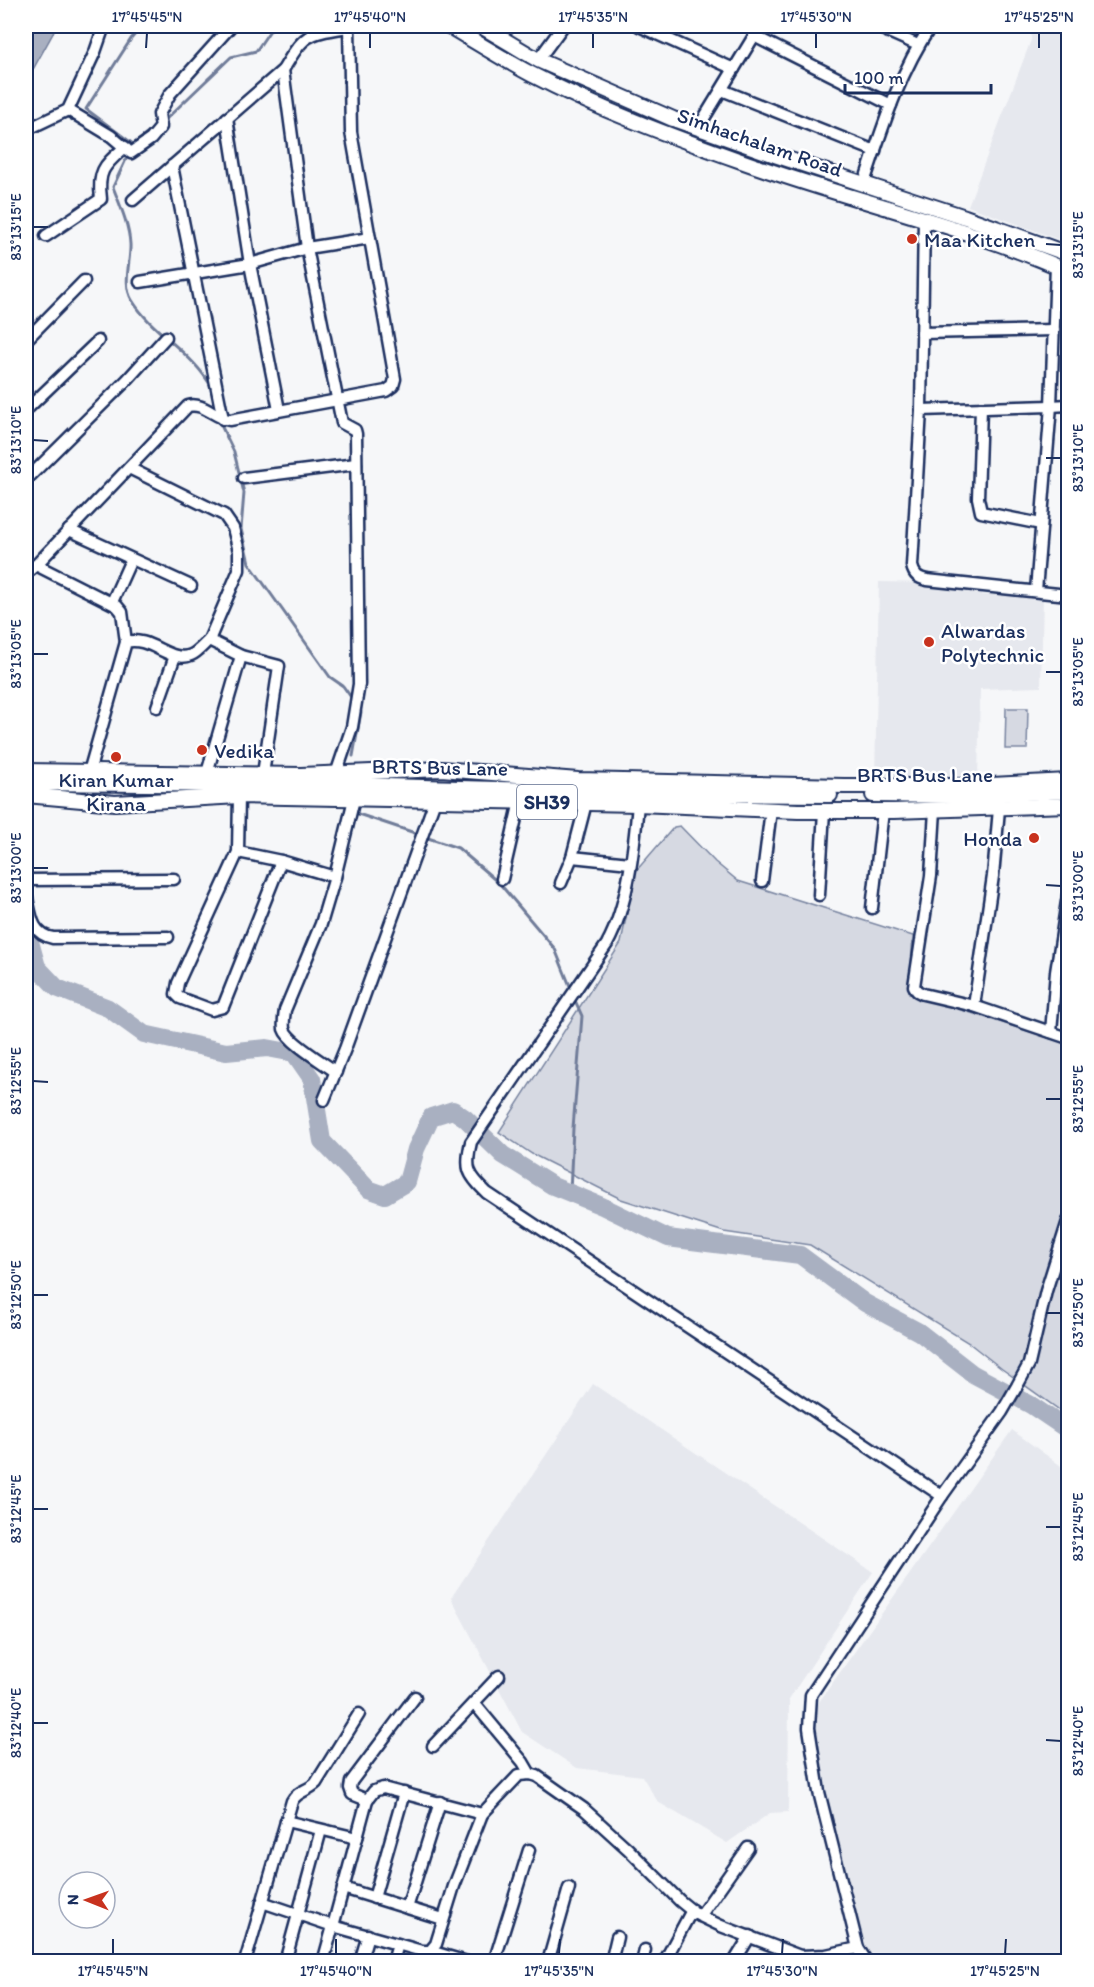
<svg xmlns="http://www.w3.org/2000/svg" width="1094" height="1987" font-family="Itim,sans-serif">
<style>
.built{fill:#e6e8ee}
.green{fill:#d6d9e2;stroke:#7884a0;stroke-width:1.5}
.water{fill:#a9b0c1;stroke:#707c99;stroke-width:1.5}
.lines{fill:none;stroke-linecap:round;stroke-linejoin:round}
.stream{stroke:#707c99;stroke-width:3}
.river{stroke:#a9b0c1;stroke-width:18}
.minor-casing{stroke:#1b2f5e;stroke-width:15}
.major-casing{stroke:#1b2f5e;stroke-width:18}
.minor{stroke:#fff;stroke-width:10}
.major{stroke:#fff;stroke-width:14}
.ticks{fill:none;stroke:#1b2f5e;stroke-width:2}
.poi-dot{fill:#c8321e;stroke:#fff;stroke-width:2}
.labels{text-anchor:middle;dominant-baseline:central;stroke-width:5;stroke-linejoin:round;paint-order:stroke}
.shield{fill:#fff;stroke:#5f6d8e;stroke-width:1.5}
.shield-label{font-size:20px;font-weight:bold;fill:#1b2f5e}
.street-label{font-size:21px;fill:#1b2f5e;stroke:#fff}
.poi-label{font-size:21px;fill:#1b2f5e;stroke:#fff;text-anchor:start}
.neatline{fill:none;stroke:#1b2f5e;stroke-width:2}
.ticks-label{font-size:15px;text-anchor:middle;fill:#1b2f5e}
</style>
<rect width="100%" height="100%" fill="#f6f7f9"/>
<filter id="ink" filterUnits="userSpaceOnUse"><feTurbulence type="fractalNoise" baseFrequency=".0167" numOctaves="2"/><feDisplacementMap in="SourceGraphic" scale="12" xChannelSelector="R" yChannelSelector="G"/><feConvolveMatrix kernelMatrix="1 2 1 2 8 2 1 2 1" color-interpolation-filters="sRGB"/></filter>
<g filter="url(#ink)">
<g class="built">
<polygon points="1031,26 1068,26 1068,243 968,206 1031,40"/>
<polygon points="879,582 982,584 982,595 1043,595 1041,687 980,689 978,780 875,778"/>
<polygon points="593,1384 873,1572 789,1699 788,1812 770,1813 727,1843 658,1802 642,1776 577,1768 522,1732 451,1598"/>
<polygon points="1012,1430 1068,1471 1068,1961 873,1961 865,1952 849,1905 809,1744 809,1716"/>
</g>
<g class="green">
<polygon points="1006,708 1028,708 1027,749 1005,749"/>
<polygon points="680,826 715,862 738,881 913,936 909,993 1068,1044 1068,1416 1002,1369 969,1343 810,1245 724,1232 621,1199 532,1154 499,1132 621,943 635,872 674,827"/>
</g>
<polygon class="water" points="26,26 57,26 26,82"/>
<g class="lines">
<g class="stream">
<polyline points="163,122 231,57 256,51 273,26"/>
<polyline points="134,144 153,129"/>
<polyline points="132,147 133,144 86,109 131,39 142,26"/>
<path d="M128 155 113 187C120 205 129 225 130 244 131 261 122 284 132 300 153 334 193 352 212 388"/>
<polyline points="219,421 234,452 244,493 241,529 249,563 330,677 343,686 353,700"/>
<polyline points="353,756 361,712 358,708"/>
<polyline points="358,814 418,834"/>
<polyline points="425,837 458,848 500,884 555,949 572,991"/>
<polyline points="570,1193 573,1128 582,1016 574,998"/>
</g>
<polyline class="river" points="26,927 37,967 57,988 108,1008 144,1034 226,1052 267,1048 294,1053 312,1079 322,1141 368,1189 385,1195 407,1182 416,1149 431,1117 453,1110 465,1118 503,1155 553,1186 602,1206 668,1238 800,1255 865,1303 919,1332 973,1374 1031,1405 1068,1430"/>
<g class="minor-casing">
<g id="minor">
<polyline points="639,26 734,69"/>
<polyline points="875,26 918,45"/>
<polyline points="754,36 763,26"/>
<polyline points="538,60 563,26"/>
<polyline points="283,70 307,248 342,423 355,430 356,434 359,684 352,727 336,774"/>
<polyline points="722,90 875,151"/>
<polyline points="68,110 111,136 131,153 151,139 161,127 159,114 170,94 231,26"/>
<polyline points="227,118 250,264 279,410"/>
<polyline points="698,128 754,36 891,105"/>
<polyline points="26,130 68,110 95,52 104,26"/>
<polyline points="172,166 223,419"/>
<path d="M864 183C882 129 899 73 931 26"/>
<path d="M133 200 283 70C305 33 306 34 349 27"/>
<path d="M46 236 101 199C97 170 105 165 125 147"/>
<polyline points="1056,265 1051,406 1068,405"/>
<polyline points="140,282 250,264 307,248 370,238"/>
<polyline points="922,333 1054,330"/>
<polyline points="26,340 84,281"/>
<polyline points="981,408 978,498 981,512 1041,524"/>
<polyline points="26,410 98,341"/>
<polyline points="921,410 924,218"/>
<polyline points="129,468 224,515 233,528 239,551 239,570 209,640"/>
<polyline points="244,478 356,464"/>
<polyline points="26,480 127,380 166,337"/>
<polyline points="69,530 191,586"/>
<polyline points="36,565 117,606 122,612 126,642"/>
<path d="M26 573 36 565 188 406C204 402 214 418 230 420L386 391 393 386 395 379 351 132 349 26"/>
<polyline points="26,587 26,598"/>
<path d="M1036 591 1051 406 921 410 912 566C914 575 918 578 927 580L1068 595"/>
<polyline points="112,602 130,562"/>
<polyline points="157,707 175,656"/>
<path d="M89 772 126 642C149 635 171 664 191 655 198 652 203 645 209 640L241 656 279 666 263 774"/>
<polyline points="207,773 241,656"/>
<polyline points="239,796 238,852 178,983 176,994 180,998 212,1010 223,1007 281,861"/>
<path d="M638 804C634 848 628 906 607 944L471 1142C465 1168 467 1174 487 1193L942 1496"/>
<polyline points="935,810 931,876 914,986 917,991 923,994 974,1006 1068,1038"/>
<polyline points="238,852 281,861 335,877"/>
<polyline points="572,857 630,863"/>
<polyline points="502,879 520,801"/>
<polyline points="26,880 174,879"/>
<polyline points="762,881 771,810"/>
<polyline points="561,883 572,857 586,803"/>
<path d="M26 893C31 913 30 934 53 938L168 937"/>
<polyline points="819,895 824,811"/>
<polyline points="872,908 883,811"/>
<polyline points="974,1006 993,876 999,809"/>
<polyline points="1051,1032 1056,972 1068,895"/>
<path d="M336 1072C324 1063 288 1042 284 1029 283 1023 284 1017 285 1010L321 924 335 877 354 799"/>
<polyline points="324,1100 345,1049 435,800"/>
<polyline points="474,1703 523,1762 530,1774"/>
<polyline points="433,1746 499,1676"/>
<polyline points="367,1800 352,1794 350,1788 351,1782 415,1697"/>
<polyline points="286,1821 357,1838"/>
<polyline points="343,1888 443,1919"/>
<polyline points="374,1898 404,1793"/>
<polyline points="262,1902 333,1926 367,1800 374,1791 383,1788 482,1814"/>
<polyline points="407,1908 440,1802"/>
<polyline points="700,1916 748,1848"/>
<path d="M245 1962 292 1801C297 1791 308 1791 316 1783L359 1714"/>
<polyline points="285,1962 321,1830"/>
<polyline points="323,1962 333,1926 422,1951 430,1951 436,1944 454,1886 482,1814 519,1775 530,1774 537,1776 584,1809 628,1849 680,1901 696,1914 721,1926 800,1956 826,1955 858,1948"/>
<polyline points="360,1962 368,1935"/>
<polyline points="393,1962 398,1944"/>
<polyline points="427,1962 430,1951 467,1962"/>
<polyline points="494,1962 529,1850"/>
<polyline points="548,1962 569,1888"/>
<polyline points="611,1962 617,1937"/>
<polyline points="642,1962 645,1950"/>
<polyline points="664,1962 692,1910"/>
<polyline points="734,1962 750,1936"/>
<polyline points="867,1962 858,1948 819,1792 809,1728 811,1695 942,1496 1002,1412 1017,1386 1029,1364 1046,1291 1068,1221"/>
</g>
</g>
<g class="major-casing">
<g id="major">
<path d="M449 26C476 42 503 59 531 74 598 109 670 136 741 161 849 200 963 225 1068 271"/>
<polyline points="481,26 538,60 673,119 775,155 965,217 1068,254"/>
<polyline points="26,771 301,775 441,769 578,780 844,786 973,786 1068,781"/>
<polyline points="26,783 385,786 682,794 830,795"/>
<polyline points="26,795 115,803 239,796 638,804 798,811 894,811 1068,805"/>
<polyline points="873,795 958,796 1068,791"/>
</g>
</g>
<use href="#minor" class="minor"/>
<use href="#major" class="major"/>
</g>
</g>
<path class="ticks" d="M146 48 147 33M370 48V33M593 48V33M816 48V33M1039 48V33M33 227H48M1046 244 1061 245M33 440 48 441M1046 458H1061M33 654H48M1046 672H1061M33 868H48M1046 885 1061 886M33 1081 48 1082M1046 1099H1061M33 1295H48M1046 1313H1061M33 1509H48M1046 1527H1061M33 1723H48M1046 1740 1061 1741M113 1954V1939M336 1954V1939M559 1954 560 1939M782 1954 783 1939M1005 1954 1006 1939"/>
<g class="poi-dot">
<circle cx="912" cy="239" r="6"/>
<circle cx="929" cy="642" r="6"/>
<circle cx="202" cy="750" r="6"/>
<circle cx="116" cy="757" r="6"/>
<circle cx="1034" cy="838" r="6"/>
</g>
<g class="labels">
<rect class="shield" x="517" y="785" width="60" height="34" rx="4.5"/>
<g class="shield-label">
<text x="547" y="802">SH39</text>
</g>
<g class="street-label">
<text transform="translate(760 142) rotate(19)">Simhachalam Road</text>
<text transform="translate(440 767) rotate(1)">BRTS Bus Lane</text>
<text x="925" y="774">BRTS Bus Lane</text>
</g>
<g class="poi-label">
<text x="924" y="239">Maa Kitchen</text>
<text x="941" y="630">Alwardas<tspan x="941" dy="24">Polytechnic</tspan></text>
<text x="214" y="750">Vedika</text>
<text x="116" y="779" text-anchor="middle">Kiran Kumar<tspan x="116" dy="24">Kirana</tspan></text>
<text x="1022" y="838" text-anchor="end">Honda</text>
</g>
</g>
<rect width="1094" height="1987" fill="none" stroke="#fff" stroke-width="66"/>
<g transform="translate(87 1900) rotate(271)"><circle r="28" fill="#ffffff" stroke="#a4acbf" stroke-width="1.5"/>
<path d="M0-4.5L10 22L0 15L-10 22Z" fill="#c8321e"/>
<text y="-9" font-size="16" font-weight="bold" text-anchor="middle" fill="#1b2f5e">N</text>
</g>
<path d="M845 84v9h146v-9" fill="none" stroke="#1b2f5e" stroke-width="3"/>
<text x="854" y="84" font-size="18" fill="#1b2f5e" stroke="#ffffff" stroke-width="4.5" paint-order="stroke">100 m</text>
<rect x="33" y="33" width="1028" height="1921" class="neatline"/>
<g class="ticks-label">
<text x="147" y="22">17°45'45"N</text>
<text x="370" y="22">17°45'40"N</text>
<text x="593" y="22">17°45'35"N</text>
<text x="816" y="22">17°45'30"N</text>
<text x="1039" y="22">17°45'25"N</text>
<text transform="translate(16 227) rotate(-90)" y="5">83°13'15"E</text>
<text transform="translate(1078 245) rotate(-90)" y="5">83°13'15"E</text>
<text transform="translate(16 440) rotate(-90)" y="5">83°13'10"E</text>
<text transform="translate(1078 458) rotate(-90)" y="5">83°13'10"E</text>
<text transform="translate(16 654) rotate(-90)" y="5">83°13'05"E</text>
<text transform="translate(1078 672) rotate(-90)" y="5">83°13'05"E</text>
<text transform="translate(16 868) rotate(-90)" y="5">83°13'00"E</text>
<text transform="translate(1078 886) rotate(-90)" y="5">83°13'00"E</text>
<text transform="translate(16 1081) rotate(-90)" y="5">83°12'55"E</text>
<text transform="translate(1078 1099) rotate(-90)" y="5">83°12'55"E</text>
<text transform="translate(16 1295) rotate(-90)" y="5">83°12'50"E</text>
<text transform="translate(1078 1313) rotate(-90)" y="5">83°12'50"E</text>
<text transform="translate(16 1509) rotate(-90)" y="5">83°12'45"E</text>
<text transform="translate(1078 1527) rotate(-90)" y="5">83°12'45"E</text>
<text transform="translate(16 1723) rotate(-90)" y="5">83°12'40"E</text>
<text transform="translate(1078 1741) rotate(-90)" y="5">83°12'40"E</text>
<text x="113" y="1976">17°45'45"N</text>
<text x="336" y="1976">17°45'40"N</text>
<text x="559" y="1976">17°45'35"N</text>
<text x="782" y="1976">17°45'30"N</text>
<text x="1005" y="1976">17°45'25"N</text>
</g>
</svg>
